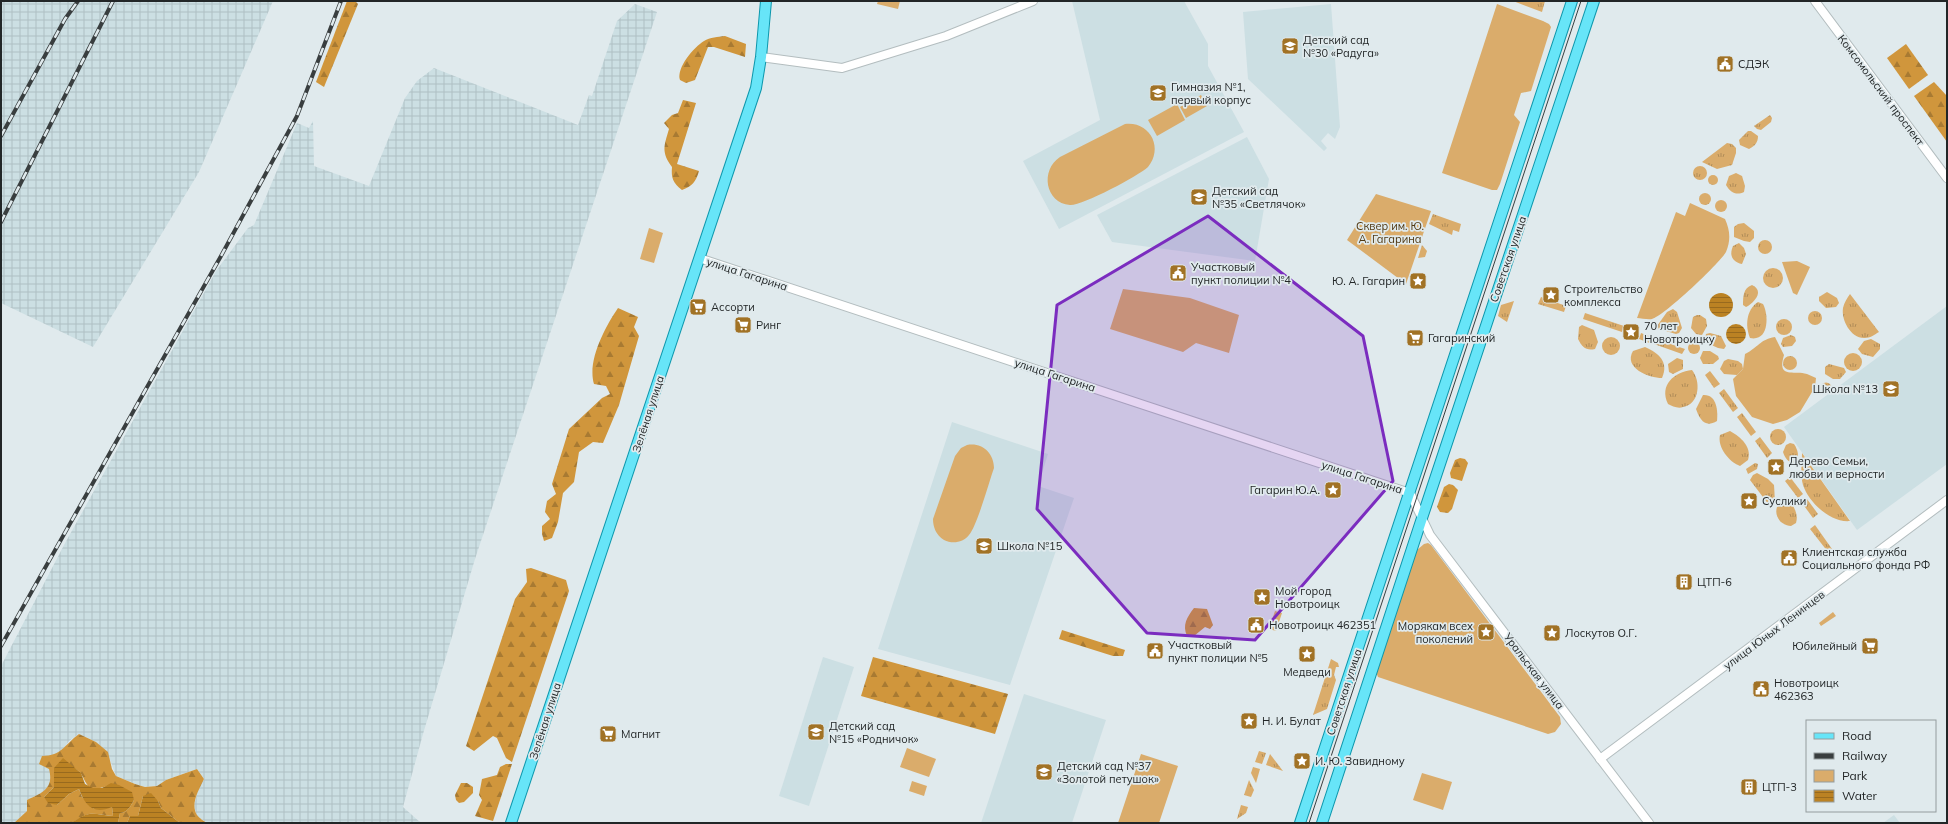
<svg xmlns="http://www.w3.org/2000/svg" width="1948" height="824" font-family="Mulish,sans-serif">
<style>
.built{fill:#ccdfe3}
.industrial{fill:url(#industrial-grid)}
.grass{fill:url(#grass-tufts)}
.forest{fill:url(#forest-firs)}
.green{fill:#daac6b}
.water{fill:url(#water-rules)}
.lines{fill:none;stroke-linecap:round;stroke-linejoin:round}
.minor-casing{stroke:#b3bdbf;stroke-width:10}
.major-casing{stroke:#0d97ac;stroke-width:12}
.minor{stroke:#fff;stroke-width:8}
.major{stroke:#67e5f8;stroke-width:10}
.tram{stroke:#393e3f;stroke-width:1}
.rail-casing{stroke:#393e3f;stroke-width:4}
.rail{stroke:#e0eaed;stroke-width:2.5;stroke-dasharray:8;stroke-linecap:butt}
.marked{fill:#7b2cbf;fill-opacity:0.2;stroke:#7b2cbf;stroke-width:3;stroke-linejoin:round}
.labels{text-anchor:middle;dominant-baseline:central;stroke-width:3.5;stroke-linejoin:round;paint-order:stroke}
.poi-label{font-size:11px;fill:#222627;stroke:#e0eaed;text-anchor:start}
.street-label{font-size:11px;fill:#222627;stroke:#e0eaed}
.park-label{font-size:11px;fill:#503812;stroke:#e0eaed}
</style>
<defs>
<pattern id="industrial-grid" width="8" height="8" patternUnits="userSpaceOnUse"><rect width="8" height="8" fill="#ccdfe3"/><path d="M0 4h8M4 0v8" fill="none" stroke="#afbfc3"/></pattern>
<pattern id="grass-tufts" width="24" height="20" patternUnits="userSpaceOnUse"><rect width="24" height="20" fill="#daac6b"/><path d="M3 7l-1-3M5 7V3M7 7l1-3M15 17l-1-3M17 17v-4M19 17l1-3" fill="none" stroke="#b08c58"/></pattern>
<pattern id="forest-firs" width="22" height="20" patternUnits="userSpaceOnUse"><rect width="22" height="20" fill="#d0963c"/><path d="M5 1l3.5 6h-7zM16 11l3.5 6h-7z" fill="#a87a32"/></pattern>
<pattern id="water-rules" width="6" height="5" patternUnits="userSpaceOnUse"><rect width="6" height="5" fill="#bb8223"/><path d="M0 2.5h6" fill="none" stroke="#986a1e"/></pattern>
</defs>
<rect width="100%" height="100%" fill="#e0eaed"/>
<g class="built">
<polygon points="1072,1 1184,1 1208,44 1208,66 1244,132 1059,229 1023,161 1100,120"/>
<polygon points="1331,4 1340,127 1335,139 1328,133 1321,141 1327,148 1324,151 1248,79 1243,12"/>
<polygon points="1247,137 1269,179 1255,261 1112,242 1097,215"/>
<polygon points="1947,306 1947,464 1857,530 1784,427"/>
<polygon points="952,422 1048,454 1038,486 1074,498 1010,685 878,649"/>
<polygon points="823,657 854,667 809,806 779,796"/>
<polygon points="1024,694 1106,720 1072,823 981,823"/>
<polygon points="1894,815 1900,823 1883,823"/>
</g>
<g class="industrial">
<polygon points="1,1 273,1 199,172 93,347 1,303"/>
<polygon points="635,4 657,12 475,559 423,734 403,807 421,823 207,823 197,816 194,806 197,793 204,779 197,769 166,780 157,786 145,787 135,784 116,776 110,760 96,742 79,734 69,741 50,769 51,776 48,788 40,794 27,800 27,811 14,823 1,823 1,666 64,545 216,271 248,228 254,225 297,123 309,128 313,121 314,166 369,186 405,98 417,81 434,68 578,125 589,95 592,96 617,21"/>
</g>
<g class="grass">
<polygon points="1513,1 1545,1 1542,12"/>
<polygon points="1770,115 1772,118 1771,122 1761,130 1757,129 1754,126"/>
<path d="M1748 131H1751L1758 136C1758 142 1755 146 1749 149L1740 145 1739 140Z"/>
<polygon points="1727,143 1732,144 1736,148 1736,153 1732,165 1717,169 1702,162"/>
<circle cx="1700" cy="173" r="7"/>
<path d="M1736 173 1742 176 1745 186 1744 192C1736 196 1730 192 1726 185L1729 176Z"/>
<circle cx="1713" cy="180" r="5"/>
<circle cx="1705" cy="199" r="6"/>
<circle cx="1721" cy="206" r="6"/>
<polygon points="1433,214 1461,224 1459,232 1453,230 1452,235 1429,224"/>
<polygon points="1744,223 1754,231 1754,238 1750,242 1744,241 1734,237 1734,227 1738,224"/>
<circle cx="1765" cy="247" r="7"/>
<path d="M1739 243 1744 248 1746 254 1742 264C1732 262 1729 255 1733 246Z"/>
<polygon points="1422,245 1427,251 1425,257 1418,258"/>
<circle cx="1773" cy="278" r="10"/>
<path d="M1752 285C1765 291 1754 303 1746 307L1743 305C1743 297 1743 288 1752 285Z"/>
<polygon points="1827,292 1837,298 1839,303 1836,307 1826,308 1819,301 1819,297"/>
<path d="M1850 294 1879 332C1874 335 1870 338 1865 338 1851 339 1841 320 1843 308 1844 303 1847 298 1850 294Z"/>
<polygon points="1541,297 1566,306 1564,312 1538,304"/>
<polygon points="1514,301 1507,322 1498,316 1501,305"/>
<path d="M1758 302 1763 304C1769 315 1769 342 1750 338 1745 326 1746 310 1758 302Z"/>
<polygon points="1673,309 1677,312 1682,328 1679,333 1676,334 1659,329 1657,326 1667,312"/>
<circle cx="1815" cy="318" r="7"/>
<polygon points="1585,313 1624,326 1622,332 1583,319"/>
<polygon points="1697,315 1700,315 1706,319 1707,326 1702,335 1696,334 1691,328 1693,317"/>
<circle cx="1784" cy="327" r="8"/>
<path d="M1582 325 1594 330 1598 342 1595 349C1586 351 1582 347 1578 339L1579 327Z"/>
<polygon points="1641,333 1654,338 1652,344 1639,339"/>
<polygon points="1710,333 1721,336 1726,346 1724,349 1718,348 1707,343 1705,339 1706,334"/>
<polygon points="1791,335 1795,337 1796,341 1792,346 1783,347 1781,344 1783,338"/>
<circle cx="1611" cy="346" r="9"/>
<polygon points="1656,339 1685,349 1682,354 1654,344"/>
<polygon points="1871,339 1880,344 1880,349 1873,357 1862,354 1858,349 1864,341"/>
<circle cx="1694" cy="348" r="6"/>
<path d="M1645 347C1659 353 1669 362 1662 378 1649 378 1623 368 1633 351Z"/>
<polygon points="1703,351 1710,351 1718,356 1719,359 1713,364 1703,364 1700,358"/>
<circle cx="1853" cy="362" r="9"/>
<circle cx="1790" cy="363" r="7"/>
<polygon points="1677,358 1683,360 1683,369 1673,374 1669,372 1668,364"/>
<polygon points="1728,359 1738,361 1742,364 1743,369 1737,375 1724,374 1720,369 1724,361"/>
<polygon points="1829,364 1844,368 1846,372 1840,379 1833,379 1825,374 1825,367"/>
<path d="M1692 370C1701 381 1700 404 1683 407 1678 409 1672 406 1668 404 1659 385 1674 372 1692 370Z"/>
<polygon points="1710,371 1720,384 1714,388 1705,375"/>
<circle cx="1826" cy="388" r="5.5"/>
<polygon points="1724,389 1738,408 1733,412 1719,393"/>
<path d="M1703 395C1717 394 1718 411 1717 421 1705 428 1700 420 1696 409Z"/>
<polygon points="1742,413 1756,432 1751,436 1737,417"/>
<circle cx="1778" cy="437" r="8"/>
<path d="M1730 431C1741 437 1752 447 1748 460L1740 466C1729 462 1717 447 1720 435Z"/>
<polygon points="1760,437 1772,453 1767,458 1755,441"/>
<path d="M1790 443 1794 444C1798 450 1800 457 1795 463 1788 463 1785 458 1783 452L1786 445Z"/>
<path d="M1802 453 1850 521C1831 523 1809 503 1803 485 1800 475 1802 463 1802 453Z"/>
<circle cx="1777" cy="467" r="6"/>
<polygon points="1755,463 1758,464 1757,469 1748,474 1746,469"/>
<polygon points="1757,473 1768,479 1774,485 1775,502 1773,506 1769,505 1750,480 1753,475"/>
<polygon points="1790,477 1803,494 1798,498 1785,481"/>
<polygon points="1807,499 1818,514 1813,518 1802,503"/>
<path d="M1783 502 1792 504C1796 511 1798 516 1796 523L1791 526C1781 525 1774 517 1777 507Z"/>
<polygon points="1815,525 1832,549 1828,552 1810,529"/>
<polygon points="1275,611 1282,613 1276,631 1269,629"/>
<polygon points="1833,612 1836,616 1821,626 1819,623"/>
<polygon points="1331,659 1338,663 1339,667 1336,667 1334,675 1336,680 1327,709 1313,715"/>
<polygon points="1259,751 1266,753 1262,764 1255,762"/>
<polygon points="1270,754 1283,771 1266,765"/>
<polygon points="1253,767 1260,769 1256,783 1251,773"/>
<polygon points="1249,780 1254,790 1251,797 1244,795"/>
<polygon points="1241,805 1248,807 1246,813 1237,819"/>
</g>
<g class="forest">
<polygon points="347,1 355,1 358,4 324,87 316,82"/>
<path d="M725 36 746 44 745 57 714 47H708L695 80 686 83 680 80C676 68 694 47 704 41 710 37 718 37 725 36Z"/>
<polygon points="1906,44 1928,75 1909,89 1887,58"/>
<polygon points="1934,82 1947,96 1947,142 1914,96"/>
<path d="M683 100 696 103 677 164 699 171C696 182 692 186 682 190 673 183 671 178 672 167 661 152 664 146 669 129L664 123 672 115 678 113Z"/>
<path d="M618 308 638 317 634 327 639 336 619 405 603 443 593 442 579 452 574 482 563 493 558 522 552 538 544 541 542 534V526L550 519 545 512 547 501 556 494 552 484 569 429 602 398 610 394 606 386 594 384C587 361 605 327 618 308Z"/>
<polygon points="1460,458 1465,459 1468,463 1462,481 1451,478 1450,473 1455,460"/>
<polygon points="1449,484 1453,485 1458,490 1452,509 1448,513 1440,512 1437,507 1444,487"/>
<polygon points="531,568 566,580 569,591 512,762 506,758 497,738 493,736 474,751 466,746 515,599 527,582 526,569"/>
<path d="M1194 608 1207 609 1213 625 1210 629 1205 627 1194 636H1187C1182 625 1187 617 1194 608Z"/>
<polygon points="1062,630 1125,650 1123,656 1113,656 1059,639"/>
<polygon points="873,657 1008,694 995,734 861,696"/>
<path d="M79 734 96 742 108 752 112 769 116 776 135 784 145 787 157 786 166 780 197 769 204 779C199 790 190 804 197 815 199 818 204 821 207 823H180L161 808 158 801 143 796 138 816H130L127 823H118L120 813C127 813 131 806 134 800L111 784C79 799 90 773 73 768 68 766 59 768 54 768V787L44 797 57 805 69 794 79 789 82 797 94 809 112 807 113 816C106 816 96 813 89 814 81 816 76 822 68 823H14L27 811V800C43 793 54 788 49 769L39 764 42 756C62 756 65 744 79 734Z"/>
<polygon points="506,764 512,764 493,821 475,816 482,800 479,795 482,779 497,775 500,767"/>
<polygon points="461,783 467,783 473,787 473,793 464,802 459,803 456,800 455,795"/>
</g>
<g class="green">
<polygon points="878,1 900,1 898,9 877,4"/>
<polygon points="1497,4 1543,21 1549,24 1551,27 1531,91 1521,93 1514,115 1520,122 1500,184 1497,190 1492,190 1442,173"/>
<polygon points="1201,95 1207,106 1186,118 1180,107"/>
<polygon points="1177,104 1185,120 1157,136 1148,120"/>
<path d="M1125 124C1150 121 1164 148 1148 167 1138 176 1082 206 1070 205 1045 203 1040 170 1060 157Z"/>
<polygon points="1376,194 1431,211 1406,284 1347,240"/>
<path d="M1690 203 1725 219C1730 230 1731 240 1726 252 1720 263 1664 316 1652 319 1648 320 1641 318 1637 318L1676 212 1685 216Z"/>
<polygon points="649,228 663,233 654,263 640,259"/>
<polygon points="1797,261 1810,267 1797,295 1793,293 1782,262"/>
<polygon points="1123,289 1190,298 1239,315 1229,353 1196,343 1183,352 1110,329"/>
<path d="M1775 337 1784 355C1777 379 1792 370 1807 374 1810 375 1813 377 1816 378L1815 387 1800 412 1787 420 1773 424 1752 417 1736 396 1733 379 1743 369 1745 354C1759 347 1759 340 1775 337Z"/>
<path d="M967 445C982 442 994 453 994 468 989 482 977 526 969 535 963 543 952 544 944 540 936 535 933 527 933 519L955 456 961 448Z"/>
<polygon points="1428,543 1431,545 1560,717 1561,724 1555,732 1548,734 1378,677 1376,672 1417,550 1424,544"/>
<polygon points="907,748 936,759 929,777 900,767"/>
<polygon points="1141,754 1178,766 1159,823 1118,823"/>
<polygon points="1422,773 1452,782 1443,810 1413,800"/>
<polygon points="912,781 927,786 924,796 909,791"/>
</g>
<g class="water">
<circle cx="1721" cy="305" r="12"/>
<circle cx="1736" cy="334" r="10"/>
<path d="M63 758 81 773 85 784 93 788H102L111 783 119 785 132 792 134 800C131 806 127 813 120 813L118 823H68C76 822 81 815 89 814 96 813 105 816 113 816L112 807C94 815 85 806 79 789L69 794 57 805 48 803 44 797 54 787V768Z"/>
<polygon points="151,793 158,801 161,808 180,823 127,823 130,816 138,816 143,796"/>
</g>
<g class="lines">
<g class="minor-casing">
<g id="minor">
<polyline points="1815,1 1947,178"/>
<polyline points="761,57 842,68 946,36 1033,1"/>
<polyline points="699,258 1410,493 1430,535 1649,823"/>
<polyline points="1600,759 1947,500"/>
</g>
</g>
<g class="major-casing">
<g id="major">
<polyline points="511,823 756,88 761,57 766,1"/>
<polyline points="1300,823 1572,1"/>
<polyline points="1322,823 1422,518 1594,1"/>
</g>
</g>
<use href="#minor" class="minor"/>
<use href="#major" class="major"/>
<polyline class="tram" points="1309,823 1581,1"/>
<g class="rail-casing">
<g id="rail">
<polyline points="1,136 65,19 78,1"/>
<polyline points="1,222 113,1"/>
<polyline points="1,646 221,256 297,116 341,1"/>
</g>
</g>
<use href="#rail" class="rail"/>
</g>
<path class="marked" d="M1208 216 1363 336 1393 481 1255 640 1147 633 1037 509 1057 305Z"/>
<defs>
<g id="school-square" transform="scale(0.9)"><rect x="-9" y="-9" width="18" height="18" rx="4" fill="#a17225" stroke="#e0eaed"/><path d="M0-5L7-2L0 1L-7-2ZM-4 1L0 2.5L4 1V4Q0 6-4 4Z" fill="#fff"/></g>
<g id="civic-square" transform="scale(0.9)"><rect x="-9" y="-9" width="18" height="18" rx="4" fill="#a17225" stroke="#e0eaed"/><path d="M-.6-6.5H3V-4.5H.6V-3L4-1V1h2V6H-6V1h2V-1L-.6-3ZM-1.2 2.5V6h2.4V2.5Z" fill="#fff"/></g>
<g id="sight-square" transform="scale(0.9)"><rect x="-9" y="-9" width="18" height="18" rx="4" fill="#a17225" stroke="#e0eaed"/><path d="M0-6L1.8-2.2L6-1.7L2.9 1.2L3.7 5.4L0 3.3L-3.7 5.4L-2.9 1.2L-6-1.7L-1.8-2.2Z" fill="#fff"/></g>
<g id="supermarket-square" transform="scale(0.9)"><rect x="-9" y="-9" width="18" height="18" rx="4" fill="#a17225" stroke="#e0eaed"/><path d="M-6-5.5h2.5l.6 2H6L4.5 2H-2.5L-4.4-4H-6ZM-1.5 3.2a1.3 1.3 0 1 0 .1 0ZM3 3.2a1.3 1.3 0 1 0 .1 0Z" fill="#fff"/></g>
<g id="building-square" transform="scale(0.9)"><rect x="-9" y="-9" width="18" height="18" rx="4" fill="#a17225" stroke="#e0eaed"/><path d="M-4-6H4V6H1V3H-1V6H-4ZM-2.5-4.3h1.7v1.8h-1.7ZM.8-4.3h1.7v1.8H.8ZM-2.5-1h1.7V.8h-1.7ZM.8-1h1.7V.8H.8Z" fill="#fff"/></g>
</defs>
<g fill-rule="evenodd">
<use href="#school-square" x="1290" y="46"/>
<use href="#civic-square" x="1725" y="64"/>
<use href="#school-square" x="1158" y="93"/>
<use href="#school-square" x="1199" y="197"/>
<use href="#civic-square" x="1178" y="273"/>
<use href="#sight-square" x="1418" y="281"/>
<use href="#sight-square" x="1551" y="295"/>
<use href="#supermarket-square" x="698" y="307"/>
<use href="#supermarket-square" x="743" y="325"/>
<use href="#sight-square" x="1631" y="332"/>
<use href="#supermarket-square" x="1415" y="338"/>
<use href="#school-square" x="1891" y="389"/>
<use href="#sight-square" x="1776" y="467"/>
<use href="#sight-square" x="1333" y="490"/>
<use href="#sight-square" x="1749" y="501"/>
<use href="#school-square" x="984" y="546"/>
<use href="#civic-square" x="1789" y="558"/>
<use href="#building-square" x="1684" y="582"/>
<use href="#sight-square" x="1262" y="597"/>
<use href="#civic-square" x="1256" y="625"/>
<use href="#sight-square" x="1486" y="632"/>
<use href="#sight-square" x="1552" y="633"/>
<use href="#supermarket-square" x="1870" y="646"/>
<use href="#civic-square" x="1155" y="651"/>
<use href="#sight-square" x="1307" y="654"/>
<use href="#civic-square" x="1761" y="689"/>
<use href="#sight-square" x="1249" y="721"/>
<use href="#school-square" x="816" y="732"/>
<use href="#supermarket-square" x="608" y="734"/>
<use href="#sight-square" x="1302" y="761"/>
<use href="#school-square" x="1044" y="772"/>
<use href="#building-square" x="1749" y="787"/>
</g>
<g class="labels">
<g class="poi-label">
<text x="1303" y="40">Детский сад<tspan x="1303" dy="13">№30 «Радуга»</tspan></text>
<text x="1738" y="64">СДЭК</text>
<text x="1171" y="87">Гимназия №1,<tspan x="1171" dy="13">первый корпус</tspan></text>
<text x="1212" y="191">Детский сад<tspan x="1212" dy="13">№35 «Светлячок»</tspan></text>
<text x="1191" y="267">Участковый<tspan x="1191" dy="13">пункт полиции №4</tspan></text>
<text x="1405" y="281" text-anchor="end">Ю. А. Гагарин</text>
<text x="1564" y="289">Строительство<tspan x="1564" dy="13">комплекса</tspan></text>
<text x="711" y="307">Ассорти</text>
<text x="756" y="325">Ринг</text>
<text x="1644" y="326">70 лет<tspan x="1644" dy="13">Новотроицку</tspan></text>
<text x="1428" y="338">Гагаринский</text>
<text x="1878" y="389" text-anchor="end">Школа №13</text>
<text x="1789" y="461">Дерево Семьи,<tspan x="1789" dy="13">любви и верности</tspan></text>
<text x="1320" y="490" text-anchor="end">Гагарин Ю.А.</text>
<text x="1762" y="501">Суслики</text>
<text x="997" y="546">Школа №15</text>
<text x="1802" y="552">Клиентская служба<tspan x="1802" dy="13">Социального фонда РФ</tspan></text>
<text x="1697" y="582">ЦТП-6</text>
<text x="1275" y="591">Мой город<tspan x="1275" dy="13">Новотроицк</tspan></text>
<text x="1269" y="625">Новотроицк 462351</text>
<text x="1473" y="626" text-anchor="end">Морякам всех<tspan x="1473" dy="13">поколений</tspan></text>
<text x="1565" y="633">Лоскутов О.Г.</text>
<text x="1168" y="645">Участковый<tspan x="1168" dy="13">пункт полиции №5</tspan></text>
<text x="1857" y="646" text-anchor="end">Юбилейный</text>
<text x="1307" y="672" text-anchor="middle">Медведи</text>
<text x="1774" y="683">Новотроицк<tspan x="1774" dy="13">462363</tspan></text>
<text x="1262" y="721">Н. И. Булат</text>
<text x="829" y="726">Детский сад<tspan x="829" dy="13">№15 «Родничок»</tspan></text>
<text x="621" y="734">Магнит</text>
<text x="1315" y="761">И. Ю. Завидному</text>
<text x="1057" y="766">Детский сад №37<tspan x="1057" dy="13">«Золотой петушок»</tspan></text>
<text x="1762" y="787">ЦТП-3</text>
</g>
<g class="street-label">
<text transform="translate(1881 90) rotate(53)">Комсомольский проспект</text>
<text transform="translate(1508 259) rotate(-71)">Советская улица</text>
<text transform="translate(747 274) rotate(18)">улица Гагарина</text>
<text transform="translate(1055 375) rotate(18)">улица Гагарина</text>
<text transform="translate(648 414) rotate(-72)">Зелёная улица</text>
<text transform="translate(1362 477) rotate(18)">улица Гагарина</text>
<text transform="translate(1774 630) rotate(-37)">улица Юных Ленинцев</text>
<text transform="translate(1534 671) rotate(53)">Уральская улица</text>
<text transform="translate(1344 692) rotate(-72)">Советская улица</text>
<text transform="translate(545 721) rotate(-72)">Зелёная улица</text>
</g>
<g class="park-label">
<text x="1390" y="226">Сквер им. Ю.<tspan x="1390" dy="13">А. Гагарина</tspan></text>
</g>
</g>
<rect width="1948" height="824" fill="none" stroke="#222627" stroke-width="4"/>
<rect x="1806" y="720" width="130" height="92" fill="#e0eaed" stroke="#949c9e"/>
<rect x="1814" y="733" width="20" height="6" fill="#67e5f8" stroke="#949c9e"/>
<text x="1842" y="740" font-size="12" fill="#222627">Road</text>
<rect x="1814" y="753" width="20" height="6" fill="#393e3f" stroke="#949c9e"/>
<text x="1842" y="760" font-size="12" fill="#222627">Railway</text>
<rect x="1814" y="770" width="20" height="12" fill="#daac6b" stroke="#949c9e"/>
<text x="1842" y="780" font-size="12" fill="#222627">Park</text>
<rect x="1814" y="790" width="20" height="12" fill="url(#water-rules)" stroke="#949c9e"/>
<text x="1842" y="800" font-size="12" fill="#222627">Water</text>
</svg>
